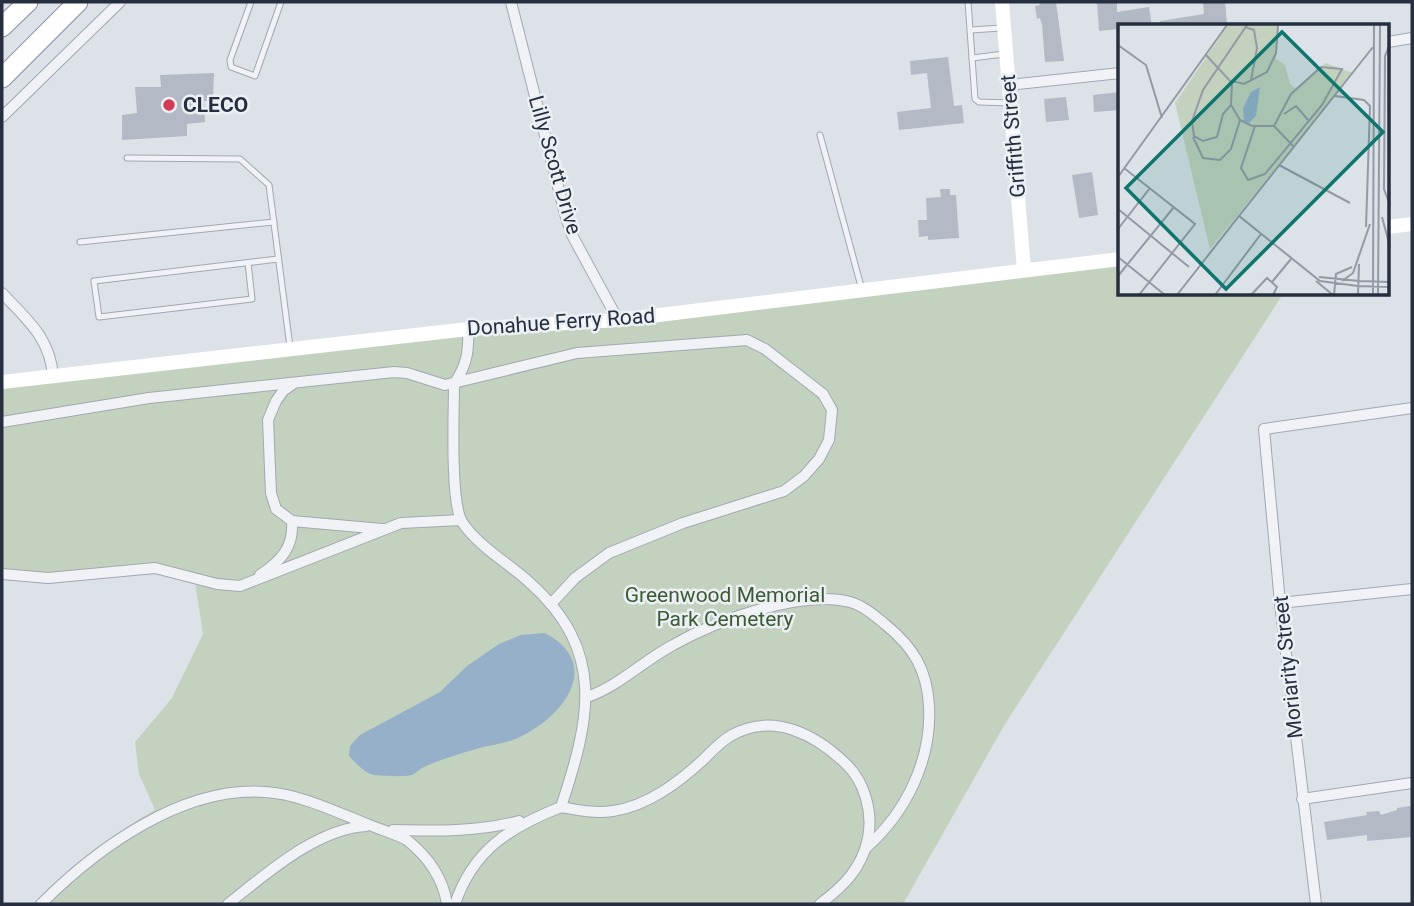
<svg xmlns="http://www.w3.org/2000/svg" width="1414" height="906" font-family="Roboto,sans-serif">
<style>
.green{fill:#c3d2be}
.water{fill:#96b0ca}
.building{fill:#b4bac5}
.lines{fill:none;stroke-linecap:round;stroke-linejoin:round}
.lane-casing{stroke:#a2a8b2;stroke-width:7}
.street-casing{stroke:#a2a8b2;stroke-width:12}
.highway-casing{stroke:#848f9f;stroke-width:21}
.lane{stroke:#f0f2f6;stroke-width:5}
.street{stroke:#f0f2f6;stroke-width:10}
.secondary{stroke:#fff;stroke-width:14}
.highway{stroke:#fff;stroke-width:19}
.poi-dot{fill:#d33c54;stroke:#ecf0f5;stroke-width:2.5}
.labels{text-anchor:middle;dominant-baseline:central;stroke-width:5;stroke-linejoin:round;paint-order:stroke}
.poi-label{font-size:21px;font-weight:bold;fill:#262f3f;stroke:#ecf0f5;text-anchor:start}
.street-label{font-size:21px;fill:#262f3f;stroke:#ecf0f5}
.park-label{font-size:21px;fill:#3b5b33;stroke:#ecf0f5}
.inset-road{fill:none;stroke:#949aa4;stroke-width:2}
.view{fill:#0f766e;fill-opacity:0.15;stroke:#0f766e;stroke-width:3.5}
.inset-edge{fill:none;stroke:#262f3f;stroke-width:3.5}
</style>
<rect width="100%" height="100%" fill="#dde1e8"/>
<path class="green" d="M1120 264V294H1283L1005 724 903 904H36C73 871 111 834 155 810L139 774 135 742 172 698 203 634 195 582 160 573 2 574V382Z"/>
<path class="water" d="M545 633C605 665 562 718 518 738 501 745 483 746 466 752 452 756 438 761 426 766 421 768 416 773 412 775 403 777 384 776 374 775 364 773 356 763 349 756L350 746 360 735 440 692 467 666 499 644 521 635Z"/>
<g class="building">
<polygon points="1039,2 1056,2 1064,61 1045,62 1042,25 1040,18 1037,19 1035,6 1040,5"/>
<polygon points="1097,2 1117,2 1117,12 1149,7 1152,26 1118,26 1118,29 1099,31"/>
<polygon points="1203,2 1225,2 1227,23 1197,26 1161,26 1160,21 1204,14"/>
<polygon points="948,57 954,106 962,105 964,123 899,130 897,112 931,108 927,73 911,75 910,61"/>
<polygon points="214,73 213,100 204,101 205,122 187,124 187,136 122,140 122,115 137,113 135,87 161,87 160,75"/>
<polygon points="1120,92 1120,110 1094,112 1093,95"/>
<polygon points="1066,97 1069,120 1046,122 1044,99"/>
<polygon points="1092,172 1098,215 1079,218 1072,175"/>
<polygon points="940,189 950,189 950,195 956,195 959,238 928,240 928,236 919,237 918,220 927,220 926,198 941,197"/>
<polygon points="1410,806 1412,809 1412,837 1367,841 1367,835 1327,840 1324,822 1367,815 1366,812 1379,811 1381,815 1397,810 1397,808"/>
</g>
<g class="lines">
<g class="lane-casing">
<g id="lane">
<polyline points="251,2 230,60 231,67 255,76 281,2"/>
<polyline points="968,2 975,99 979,102 1010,103"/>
<polyline points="971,30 1001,28"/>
<polyline points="972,58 1004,54"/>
<polyline points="820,135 862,290"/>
<polyline points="127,158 240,159 269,185 290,347"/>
<polyline points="80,242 274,222"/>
<polyline points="248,263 252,299 99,317 94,281 278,259"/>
</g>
</g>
<g class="street-casing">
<g id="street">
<polyline points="511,2 565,214 572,235 618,320"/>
<polyline points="1388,42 1412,38"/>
<polyline points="1009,85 1120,73"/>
<polyline points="2,117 120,2"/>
<path d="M2 293C26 319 50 337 53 376"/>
<polyline points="293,384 283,391 276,401 268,420 271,493 276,509 292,521 382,529"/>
<polyline points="2,422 149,398 394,372 407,373 445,385 577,353 747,340 765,349 823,394 832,410 829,440 819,459 804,476 784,491 683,523 609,553 575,578 551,604"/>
<polyline points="2,574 48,578 155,568 217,584 240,586 401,523 461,520"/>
<path d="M260 575C281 561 294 547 292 521"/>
<polyline points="1280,603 1412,589"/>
<path d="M587 697C619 686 643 661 673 645 715 621 802 589 850 602 864 606 875 616 886 625 914 648 927 670 929 706 932 760 906 812 867 847"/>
<polyline points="1302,799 1412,783"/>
<path d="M561 807C578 810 595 814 613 811 648 806 679 782 704 759 713 750 721 741 732 735 774 712 816 735 846 764 865 782 873 813 868 838 862 868 844 886 820 904"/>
<path d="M393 830C436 831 477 832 519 821"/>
<path d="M41 904C97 848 182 786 265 792 300 794 336 812 367 824 381 830 394 833 407 840 427 856 443 878 447 904"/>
<path d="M228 904C266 874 316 829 366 826"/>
<path d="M455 904C473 850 510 827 561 807 590 719 607 651 529 582 508 563 478 546 462 522 450 501 454 412 454 384 467 365 469 351 468 329"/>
<polyline points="1316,904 1280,603 1264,429 1412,408"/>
</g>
</g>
<g class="highway-casing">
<g id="highway">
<polyline points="2,27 28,2"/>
<polyline points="2,78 78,2"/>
</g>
</g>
<use href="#lane" class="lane"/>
<use href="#street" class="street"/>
<g class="secondary">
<polyline points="1002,2 1024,270"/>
<polyline points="1388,227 1412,224"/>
<polyline points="2,382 468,329 618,320 1120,259"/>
</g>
<use href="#highway" class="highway"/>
</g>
<circle class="poi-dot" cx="169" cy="105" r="7"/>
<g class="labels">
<g class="poi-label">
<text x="183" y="105">CLECO</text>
</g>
<g class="street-label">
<text transform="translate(1013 136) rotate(-95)">Griffith Street</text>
<text transform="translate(555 165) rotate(74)">Lilly Scott Drive</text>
<text transform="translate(561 322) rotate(-4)">Donahue Ferry Road</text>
<text transform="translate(1288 667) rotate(-96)">Moriarity Street</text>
</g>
<g class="park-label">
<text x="725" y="595">Greenwood Memorial<tspan x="725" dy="24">Park Cemetery</tspan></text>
</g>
</g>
<g transform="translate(1118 24)">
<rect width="271" height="271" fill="#dde1e8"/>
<path d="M110 1H160L158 35 167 41 172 60 178 65 207 39 235 49 92 225 57 79Z" fill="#c3d2be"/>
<path d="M142 63 138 92 131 99 126 97 125 84 133 68Z" fill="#96b0ca"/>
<path class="inset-road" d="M127 3 136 6 139 24 133 56M272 20 267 32 266 165 272 181M0 21 28 41 44 94M88 31 114 59 113 81 122 96 134 102H156L176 123M114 57 126 60 149 48 158 29 160 1M217 72 246 76 252 82 248 203M113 81 105 90 99 113 85 117 76 112 74 97 85 66 129 1M166 90 178 82 190 96M137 102 123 144 130 156 147 150 204 81 224 45 203 43 173 70 156 102M75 113 85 134 102 136 113 125 122 96M161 141 232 179M6 144 77 200 21 271M0 153 109 1M0 185 71 243M121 192 255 23M264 193 272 223M0 205 32 164M0 233 47 271M0 252 56 183M201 253 241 257M198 257 215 271M224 257 235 249 252 200M241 257 272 258M154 258 173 235M240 262 272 263M59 271 121 192 202 257 240 262M97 271 143 210M133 271 149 254 159 263 155 271M216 271 218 250 234 243M240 271 241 240M255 271 256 1M260 271 262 1"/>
<path class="view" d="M164 8 265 108 108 265 8 164Z"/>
<rect width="271" height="271" class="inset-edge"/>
</g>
<rect width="1414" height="906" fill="none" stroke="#262f3f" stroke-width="7"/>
</svg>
